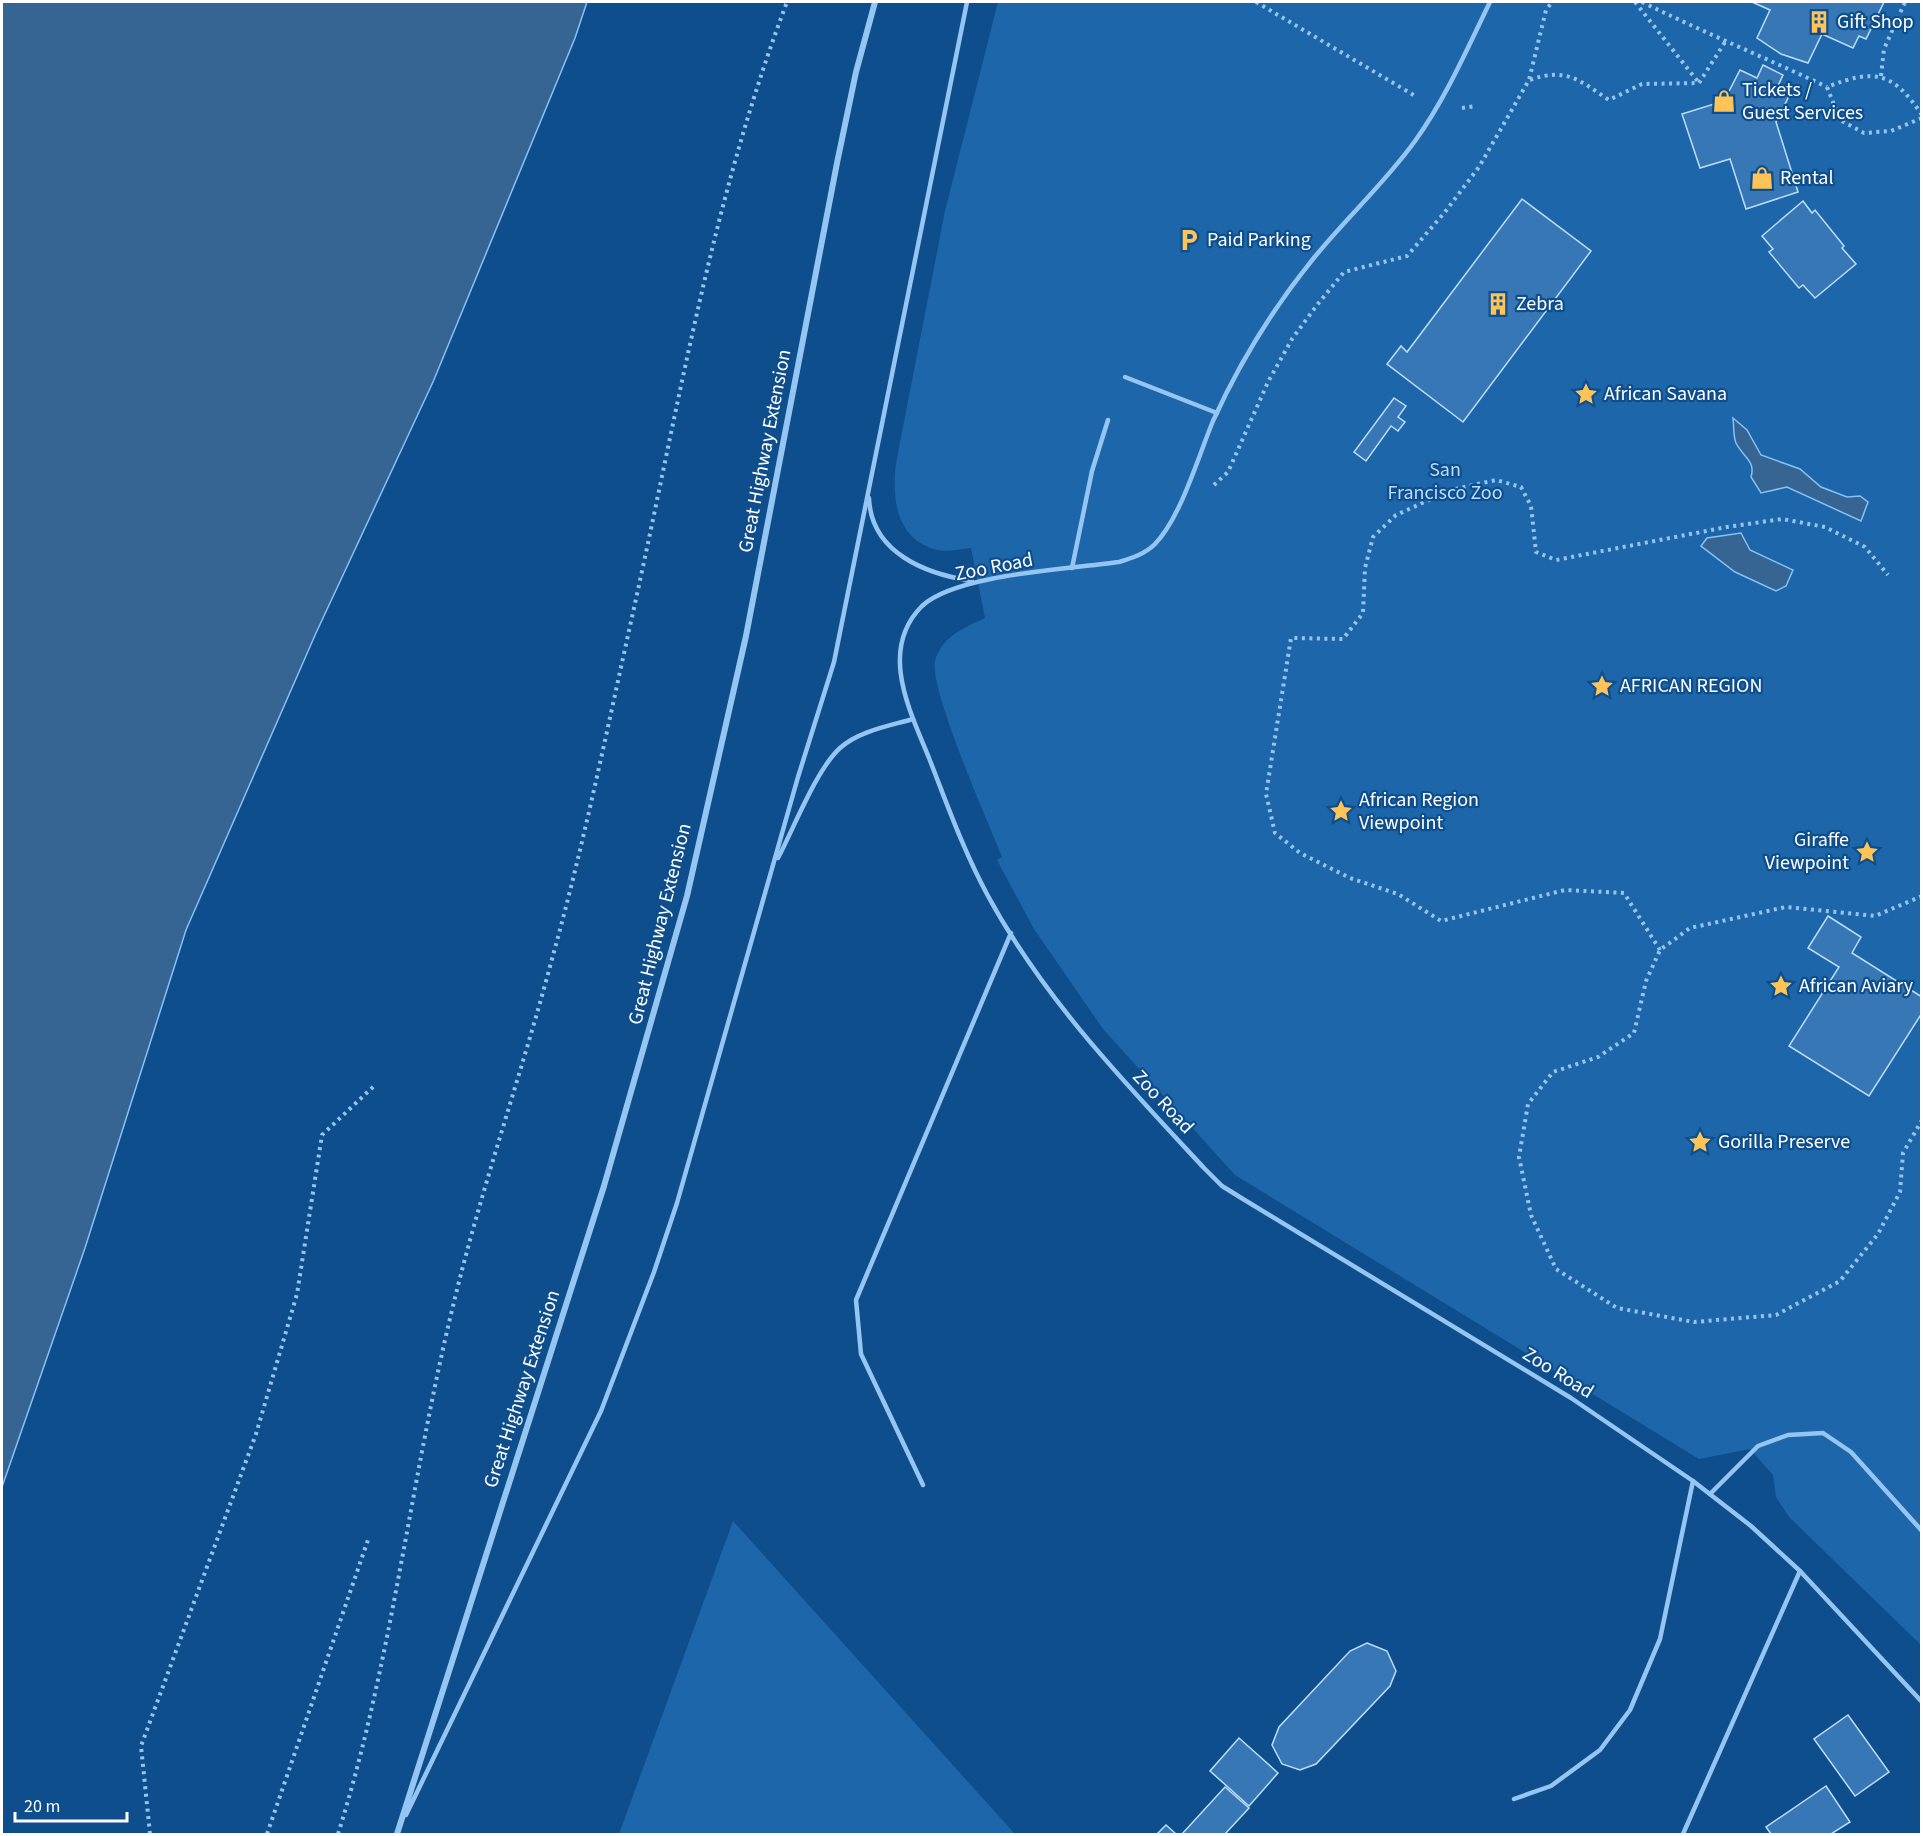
<svg xmlns="http://www.w3.org/2000/svg" width="1923" height="1836" font-family="'Source Sans 3',sans-serif">
<style>
.green{fill:#1d66aa}
.water{fill:#366594;stroke:#86c2f7;stroke-width:1.5}
.building{fill:#3777b6;stroke:#bcdefe;stroke-width:1.5}
.lines{fill:none;stroke-linecap:round;stroke-linejoin:round}
.path{stroke:#95c6f3;stroke-width:4;stroke-dasharray:3 4.5;stroke-linecap:butt}
.service{stroke:#95c6f3;stroke-width:4.5}
.minor{stroke:#95c6f3;stroke-width:6}
.labels{text-anchor:middle;dominant-baseline:central;stroke-width:4.5;stroke-linejoin:round;paint-order:stroke}
.poi-label{font-size:20px;fill:#fff;stroke:#0f4e8c;text-anchor:start}
.street-label{font-size:20px;fill:#fff;stroke:#0f4e8c}
.park-label{font-size:20px;fill:#bcdefe;stroke:#0f4e8c}
</style>
<rect width="100%" height="100%" fill="#0f4e8c"/>
<g class="green">
<path d="M998 2H1921V1645L1789 1517 1776 1497 1773 1475 1750 1449 1699 1459 1235 1175 1103 1029 1034 929 997 860 1002 857C989 824 929 689 935 661 941 637 965 627 985 618L971 548C960 549 946 553 934 549 895 537 892 497 896 463L945 211Z"/>
<polygon points="733,1521 1015,1834 619,1834"/>
</g>
<g class="water">
<polygon points="2,2 587,2 575,38 433,382 316,633 186,930 85,1248 2,1487"/>
<path d="M1733 418 1747 430 1761 455 1800 469 1821 487 1847 497 1860 496 1868 502 1861 521 1787 487 1761 493 1751 477C1756 461 1743 457 1736 443 1733 436 1734 426 1733 418Z"/>
<polygon points="1741,533 1750,550 1793,570 1786,586 1776,591 1735,572 1701,546 1707,538"/>
</g>
<g class="building">
<polygon points="1752,2 1884,2 1866,39 1859,36 1853,48 1822,34 1808,63 1781,54 1757,38 1770,10"/>
<polygon points="1763,65 1783,75 1777,88 1790,94 1776,122 1798,192 1746,209 1730,159 1700,168 1682,114 1724,101 1740,70 1757,78"/>
<polygon points="1522,199 1591,251 1463,422 1387,364 1401,346 1407,352"/>
<polygon points="1803,201 1812,213 1815,210 1844,246 1842,248 1856,264 1815,298 1803,285 1799,288 1769,252 1773,249 1762,236"/>
<polygon points="1394,398 1406,406 1398,417 1405,422 1398,431 1391,426 1366,461 1354,452"/>
<polygon points="1828,916 1861,937 1852,953 1922,997 1922,1013 1869,1096 1789,1046 1839,967 1808,948"/>
<polygon points="1367,1643 1387,1651 1396,1671 1390,1686 1316,1764 1300,1770 1282,1764 1272,1745 1279,1727 1350,1651"/>
<polygon points="1848,1715 1889,1772 1855,1796 1814,1739"/>
<polygon points="1239,1738 1278,1773 1249,1806 1210,1771"/>
<polygon points="1826,1786 1850,1822 1831,1834 1771,1834 1766,1827"/>
<polygon points="1225,1787 1249,1808 1225,1834 1182,1834"/>
<polygon points="1166,1825 1176,1834 1157,1834"/>
</g>
<g class="lines">
<g class="path">
<polyline points="1256,2 1417,97"/>
<polyline points="1635,2 1699,83"/>
<path d="M1642 2C1703 32 1766 58 1827 87"/>
<polyline points="1881,76 1884,49 1905,2"/>
<path d="M1530 80C1566 67 1579 80 1609 100L1642 84 1699 83 1727 39"/>
<polyline points="1462,108 1476,106"/>
<path d="M1922 115C1893 72 1875 68 1827 87L1840 120 1864 133 1891 131 1922 118"/>
<polyline points="1214,485 1228,472 1268,382 1292,339 1317,305 1344,272 1407,256 1445,212 1479,167 1529,80 1546,10 1552,2"/>
<polyline points="1922,896 1875,916 1786,907 1690,928 1660,950 1646,981 1634,1033 1598,1057 1553,1072 1528,1104 1519,1157 1531,1215 1556,1269 1617,1308 1694,1322 1776,1315 1840,1281 1878,1234 1900,1192 1903,1153 1922,1120"/>
<polyline points="1660,950 1624,893 1565,890 1441,921 1398,894 1350,878 1300,853 1275,833 1266,794 1291,638 1343,639 1363,613 1365,568 1373,537 1396,515 1451,490 1496,480 1521,487 1531,506 1536,552 1556,560 1727,527 1782,519 1825,527 1865,547 1888,575"/>
<polyline points="150,1834 141,1746 256,1434 297,1294 322,1135 374,1086"/>
<polyline points="267,1834 369,1537"/>
<path d="M338 1834C392 1662 410 1482 453 1306 481 1189 521 1076 552 959 584 844 608 725 634 608 679 404 713 197 787 2"/>
</g>
<g class="service">
<path d="M1490 2C1467 49 1446 98 1415 141 1384 184 1346 218 1313 259 1274 307 1239 364 1213 421 1198 457 1181 517 1155 544 1145 554 1132 558 1119 562 1070 569 956 574 922 606 878 650 910 711 929 758 947 804 964 852 988 896 1044 999 1125 1083 1204 1168L1222 1186 1243 1199 1571 1398 1693 1481 1751 1526 1800 1571 1922 1702"/>
<polyline points="1125,377 1217,413"/>
<path d="M869 498C871 553 926 574 972 581"/>
<polyline points="1072,568 1092,471 1108,420"/>
<path d="M778 858C794 828 816 770 840 748 859 731 889 726 913 719"/>
<polyline points="923,1485 861,1354 856,1300 1011,933"/>
<polyline points="1710,1494 1758,1446 1788,1435 1823,1433 1851,1452 1922,1531"/>
<polyline points="1514,1799 1551,1786 1600,1750 1630,1710 1660,1639 1693,1481"/>
<polyline points="406,1815 601,1411 654,1272 677,1203 798,777 834,662 967,2"/>
<polyline points="1683,1834 1800,1571"/>
</g>
<polyline class="minor" points="397,1834 604,1186 687,896 746,636 837,163 856,72 875,2"/>
</g>
<defs>
<g id="building-bare" transform="scale(1.8)"><path d="M-4-6H4V6H1V3H-1V6H-4ZM-2.5-4.3h1.7v1.8h-1.7ZM.8-4.3h1.7v1.8H.8ZM-2.5-1h1.7V.8h-1.7ZM.8-1h1.7V.8H.8Z" fill="#ffc457" stroke="#0f4e8c" stroke-width="2.5" paint-order="stroke"/></g>
<g id="shop-bare" transform="scale(1.8)"><path d="M-5-2.5h2.3a2.7 3.5 0 0 1 5.4 0H5L5.5 6h-11ZM-1.5-2.5h3a1.5 2.3 0 0 0-3 0Z" fill="#ffc457" stroke="#0f4e8c" stroke-width="2.5" paint-order="stroke"/></g>
<g id="parking-bare" transform="scale(1.8)"><path d="M-3.5-5.5H1a3.5 3.5 0 0 1 0 7H-1V5.5H-3.5ZM-1-3.4V-.6H.8a1.4 1.4 0 0 0 0-2.8Z" fill="#ffc457" stroke="#0f4e8c" stroke-width="2.5" paint-order="stroke"/></g>
<g id="sight-bare" transform="scale(1.8)"><path d="M0-6L1.8-2.2L6-1.7L2.9 1.2L3.7 5.4L0 3.3L-3.7 5.4L-2.9 1.2L-6-1.7L-1.8-2.2Z" fill="#ffc457" stroke="#0f4e8c" stroke-width="2.5" paint-order="stroke"/></g>
</defs>
<g fill-rule="evenodd">
<use href="#building-bare" x="1819" y="22"/>
<use href="#shop-bare" x="1724" y="101"/>
<use href="#shop-bare" x="1762" y="178"/>
<use href="#parking-bare" x="1189" y="240"/>
<use href="#building-bare" x="1498" y="304"/>
<use href="#sight-bare" x="1586" y="394"/>
<use href="#sight-bare" x="1602" y="686"/>
<use href="#sight-bare" x="1341" y="811"/>
<use href="#sight-bare" x="1867" y="852"/>
<use href="#sight-bare" x="1781" y="986"/>
<use href="#sight-bare" x="1700" y="1142"/>
</g>
<g class="labels">
<g class="poi-label">
<text x="1837" y="22">Gift Shop</text>
<text x="1742" y="90">Tickets /<tspan x="1742" dy="23">Guest Services</tspan></text>
<text x="1780" y="178">Rental</text>
<text x="1207" y="240">Paid Parking</text>
<text x="1516" y="304">Zebra</text>
<text x="1604" y="394">African Savana</text>
<text x="1620" y="686">AFRICAN REGION</text>
<text x="1359" y="800">African Region<tspan x="1359" dy="23">Viewpoint</tspan></text>
<text x="1849" y="840" text-anchor="end">Giraffe<tspan x="1849" dy="23">Viewpoint</tspan></text>
<text x="1799" y="986">African Aviary</text>
<text x="1718" y="1142">Gorilla Preserve</text>
</g>
<g class="street-label">
<text transform="translate(765 451) rotate(-79)">Great Highway Extension</text>
<text transform="translate(994 567) rotate(-11)">Zoo Road</text>
<text transform="translate(660 924) rotate(-76)">Great Highway Extension</text>
<text transform="translate(1163 1102) rotate(47)">Zoo Road</text>
<text transform="translate(1558 1373) rotate(32)">Zoo Road</text>
<text transform="translate(522 1389) rotate(-72)">Great Highway Extension</text>
</g>
<g class="park-label">
<text x="1445" y="470">San<tspan x="1445" dy="23">Francisco Zoo</tspan></text>
</g>
</g>
<rect width="1923" height="1836" fill="none" stroke="#ffffff" stroke-width="6"/>
<path d="M15 1812v9h112v-9" fill="none" stroke="#ffffff" stroke-width="3"/>
<text x="24" y="1812" font-size="18" fill="#ffffff" stroke="#0f4e8c" stroke-width="4.5" paint-order="stroke">20 m</text>
</svg>
